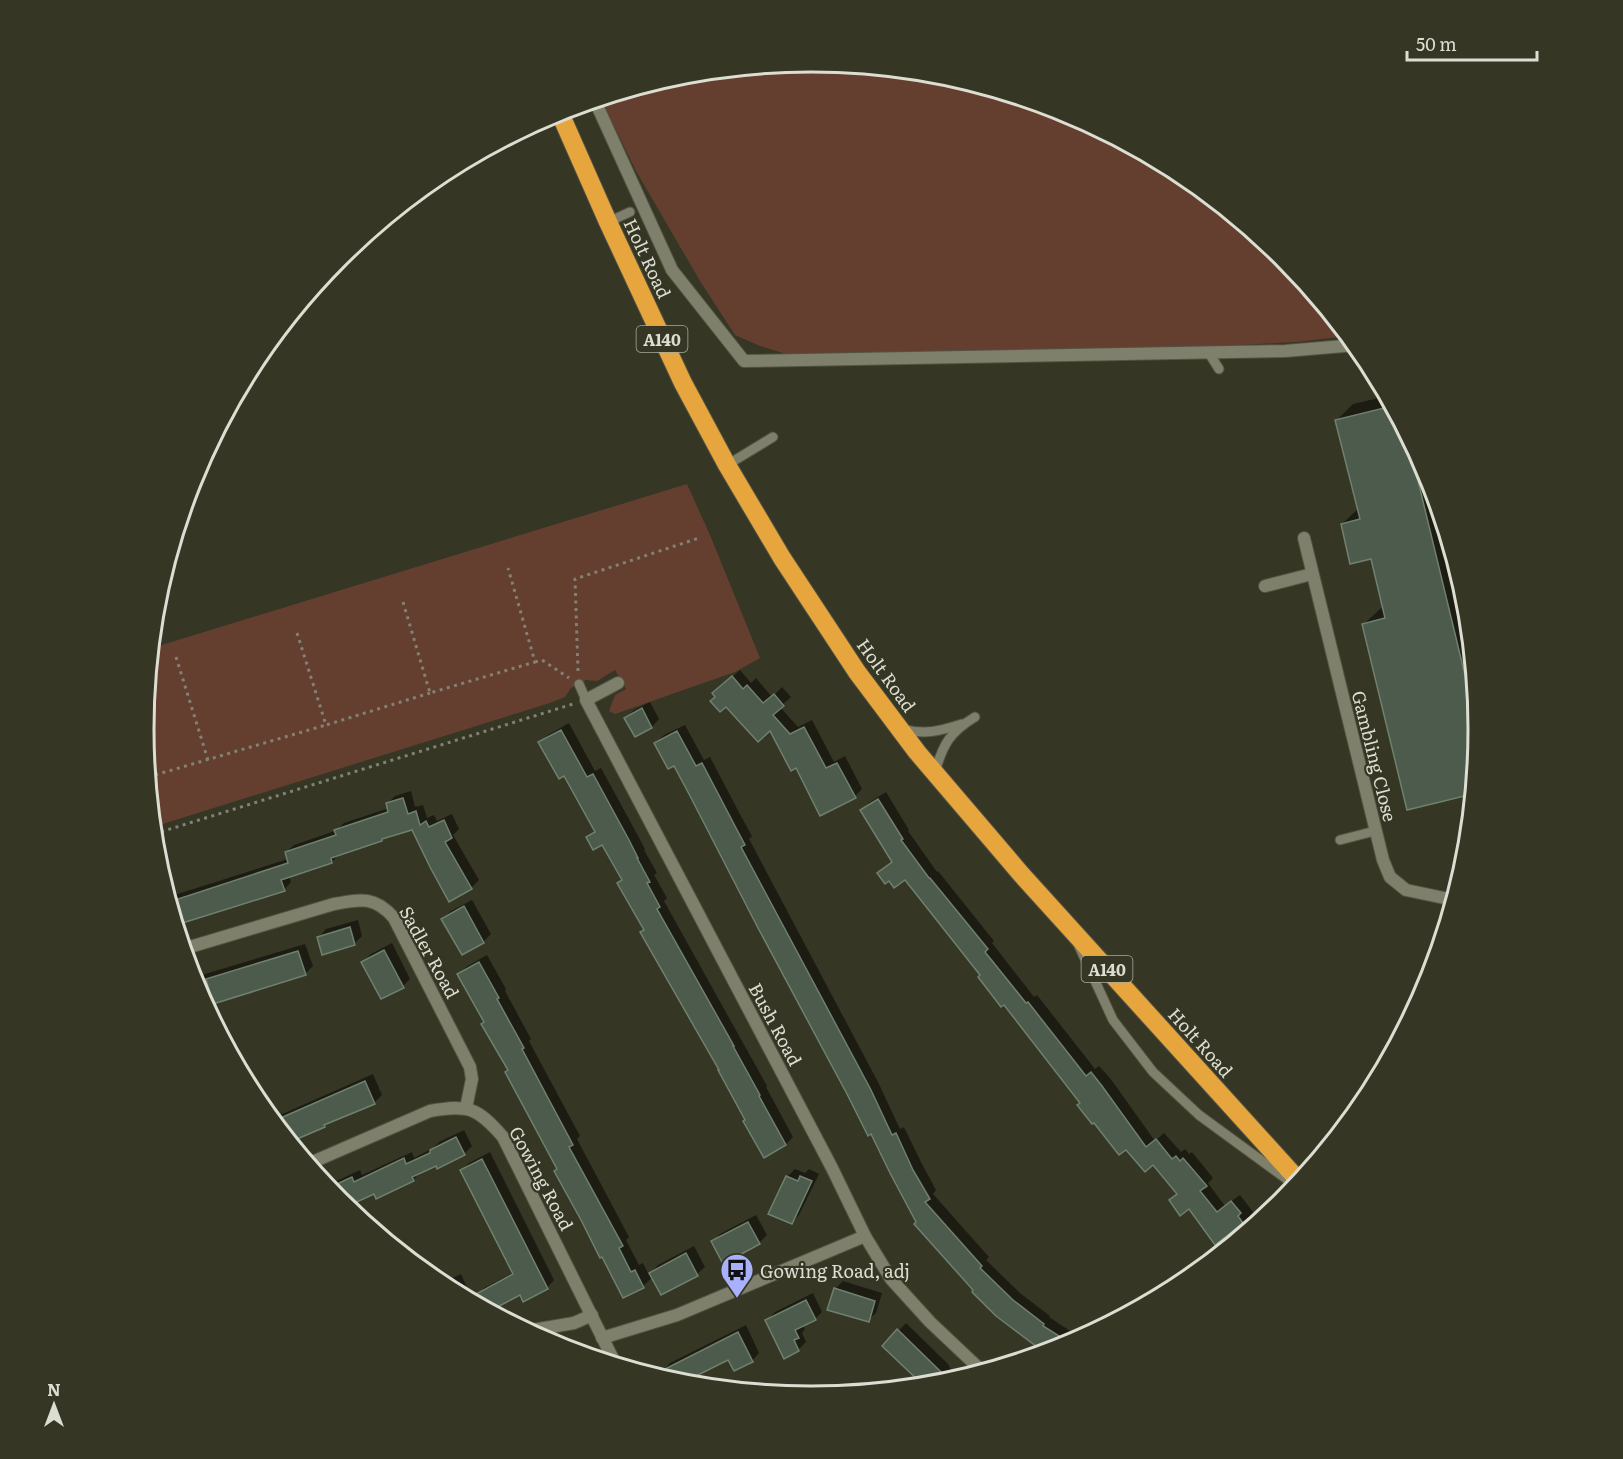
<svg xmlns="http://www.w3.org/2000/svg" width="1623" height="1459" font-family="Literata,serif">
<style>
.green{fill:#643f30}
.shadow{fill:#0007}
.building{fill:#4c5b4c;stroke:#70806f;stroke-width:1.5}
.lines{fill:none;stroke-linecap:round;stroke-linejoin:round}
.lane-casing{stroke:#535343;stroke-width:11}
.street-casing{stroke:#535343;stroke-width:14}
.highway-casing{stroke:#535343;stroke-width:20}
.path{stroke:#818273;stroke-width:3;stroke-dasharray:3 4.5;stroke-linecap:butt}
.lane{stroke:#7f806b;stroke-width:9}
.street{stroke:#7f806b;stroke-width:12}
.highway{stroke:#e6a63d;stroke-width:18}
.labels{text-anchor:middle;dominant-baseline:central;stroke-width:4.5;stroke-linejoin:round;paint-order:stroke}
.shield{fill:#353624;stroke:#abac9e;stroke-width:1.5}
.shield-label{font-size:16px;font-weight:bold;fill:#ddded2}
.street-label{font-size:18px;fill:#ddded2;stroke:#353624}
.poi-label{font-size:18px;fill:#ddded2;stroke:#353624;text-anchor:start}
.rim{fill:none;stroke:#ddded2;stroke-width:3}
</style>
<rect width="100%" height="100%" fill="#353624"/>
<g class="green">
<polygon points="812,62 942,74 1067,112 1183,174 1284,257 1348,336 1296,342 1203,347 786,354 760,346 735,335 700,281 636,171 601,99 682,74"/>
<polygon points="687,484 710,535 760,658 735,672 615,714 609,711 615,695 626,689 615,670 597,681 586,680 571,688 565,697 550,703 153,827 144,729 152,648"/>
</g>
<g class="shadow">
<polygon points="1387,396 1429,474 1465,593 1467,602 1479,730 1473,791 1408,808 1363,625 1380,609 1384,607 1372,557 1342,524 1359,508 1337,420 1353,404"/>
<polygon points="740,670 751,683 756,678 772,697 782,687 791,697 780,707 798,727 812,720 834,762 845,756 862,789 855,796 797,766 770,729 717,696 722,686"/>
<polygon points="650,702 659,719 652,727 635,735 626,718 634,710"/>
<polygon points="569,723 595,771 601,768 636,832 645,849 644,850 657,873 654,875 667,898 664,901 767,1086 766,1087 793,1137 786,1144 747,1120 645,929 623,879 603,843 588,838 596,830 565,774 540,742 548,735"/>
<polygon points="685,725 704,760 710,757 742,818 752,836 749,839 878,1082 900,1129 904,1127 921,1162 936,1190 933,1194 989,1257 986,1260 1020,1293 1050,1316 1049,1317 1082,1339 1067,1347 1046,1353 1038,1347 975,1290 918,1222 872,1132 675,764 656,743 664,735"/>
<polygon points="411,791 415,807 423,805 427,818 434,815 437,821 452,814 459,829 453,835 479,880 471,888 413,828 385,836 382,840 340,853 332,862 289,876 291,882 284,890 176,924 168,897 288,859 286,852 294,845 335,831 344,823 389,808 387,804 395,796"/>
<polygon points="886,792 909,830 908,831 937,872 938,871 994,941 992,943 1034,997 1037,995 1095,1069 1099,1066 1110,1078 1155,1141 1164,1133 1181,1152 1185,1149 1189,1154 1192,1152 1213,1178 1208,1183 1225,1206 1240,1195 1260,1221 1230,1246 1223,1237 1178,1193 1153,1163 1127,1148 1082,1103 905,878 889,879 879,873 893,861 862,810 870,802"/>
<polygon points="472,900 491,934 483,942 443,919 451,911"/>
<polygon points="358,920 362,936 355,943 323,953 319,937 326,929"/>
<polygon points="392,943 410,979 403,986 363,962 371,954"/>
<polygon points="305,944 313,966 305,974 205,1004 194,985 192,978"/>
<polygon points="487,955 506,989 505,991 531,1039 529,1041 580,1136 577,1139 629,1237 626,1240 639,1265 643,1263 649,1275 658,1265 694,1246 705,1267 697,1274 662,1293 653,1277 643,1286 603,1255 485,1022 459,974 466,967"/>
<polygon points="373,1074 382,1095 374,1103 328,1122 324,1126 289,1141 271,1119"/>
<polygon points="464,1130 472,1146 464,1154 436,1164 421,1172 413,1180 375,1192 345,1206 326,1186 360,1170 362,1175 412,1152 414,1158 433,1148 439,1142"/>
<polygon points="490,1152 554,1280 547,1288 520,1293 489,1311 483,1308 476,1296 484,1288 514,1272 462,1170 469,1163"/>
<polygon points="795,1169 805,1173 809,1169 819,1174 799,1215 791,1223 787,1177"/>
<polygon points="756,1215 767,1235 759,1243 713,1242 720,1234"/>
<polygon points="461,1274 470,1294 466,1299 440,1284"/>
<polygon points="843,1281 882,1293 876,1313 868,1320 835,1289"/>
<polygon points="813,1293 822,1312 815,1319 803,1325 805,1329 802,1333 806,1342 798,1350 784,1356 767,1320 775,1312"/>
<polygon points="906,1323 948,1364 956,1380 941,1385 924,1386 884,1346"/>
<polygon points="746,1325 759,1353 752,1361 729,1357 678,1384 667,1381 663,1371 670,1363"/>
<polygon points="589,1351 593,1358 582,1355"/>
</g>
<g class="building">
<polygon points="1392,406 1406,431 1479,733 1473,794 1407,810 1362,624 1385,618 1371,559 1350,564 1341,524 1360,519 1335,420"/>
<polygon points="732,676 743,689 747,685 763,703 774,694 784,706 773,715 790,734 804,727 826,768 837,763 856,798 820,816 796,768 791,771 770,731 758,742 726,707 720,712 710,701 715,697 712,693"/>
<polygon points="642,708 652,728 635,737 624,718"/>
<polygon points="561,730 587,777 593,774 629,840 638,858 637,858 650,882 647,883 660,907 657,909 734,1046 733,1046 760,1095 759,1096 786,1145 764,1158 743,1121 745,1120 718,1070 719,1070 640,932 644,930 617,883 622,880 602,845 593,850 586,837 595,832 564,776 559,779 538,742"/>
<polygon points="677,731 696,766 702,763 735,826 745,845 741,847 871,1090 892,1135 896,1133 913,1170 930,1199 925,1202 982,1266 980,1268 1013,1300 1044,1324 1043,1326 1072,1344 1045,1353 996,1316 972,1292 973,1290 914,1224 916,1222 890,1173 871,1134 868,1136 847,1094 758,928 689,794 674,766 668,769 654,743"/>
<polygon points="403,798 408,814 416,811 420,825 426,821 429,827 444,820 452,838 445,842 472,889 449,902 430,867 412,830 382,839 382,841 331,858 332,863 281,880 285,891 176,925 169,902 288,863 285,852 336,835 334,830 388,812 386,803"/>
<polygon points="878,799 903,839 901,840 929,878 930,878 988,949 985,952 1026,1003 1028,1002 1086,1076 1091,1072 1102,1086 1146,1147 1156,1139 1172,1159 1176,1156 1180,1161 1183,1158 1207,1186 1200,1191 1217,1212 1231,1201 1241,1213 1238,1216 1243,1223 1215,1245 1189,1209 1180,1216 1169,1200 1177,1194 1153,1165 1145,1172 1126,1150 1119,1155 1094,1123 1092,1124 1077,1105 1080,1103 1004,1005 1001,1007 978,977 980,975 905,880 894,888 889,881 885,884 877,873 892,862 860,810"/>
<polygon points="464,906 484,943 462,955 441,919"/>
<polygon points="350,927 355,945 322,955 317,937"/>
<polygon points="384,950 404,988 381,999 361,962"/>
<polygon points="298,951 306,975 213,1004 206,979"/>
<polygon points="479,962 499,998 497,999 524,1048 522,1049 573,1145 569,1147 623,1246 619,1248 631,1272 635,1270 644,1288 623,1298 602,1257 600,1258 581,1220 554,1171 557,1169 505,1072 508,1070 481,1024 484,1022 457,974"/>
<polygon points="365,1081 375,1104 324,1125 325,1127 290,1142 280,1129 276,1120"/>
<polygon points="456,1137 465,1155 437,1169 436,1166 412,1177 414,1181 376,1199 374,1194 346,1207 339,1202 328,1188 352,1177 354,1182 404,1158 406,1164 430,1153 430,1150"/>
<polygon points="482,1159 548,1289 523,1302 520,1295 490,1311 467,1299 513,1274 460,1170"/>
<polygon points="786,1176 798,1181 800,1176 812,1181 792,1224 768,1214"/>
<polygon points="748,1222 760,1244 723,1264 711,1241"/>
<polygon points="686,1253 698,1276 661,1295 649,1273"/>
<polygon points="834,1288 875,1301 869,1322 827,1310"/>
<polygon points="806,1300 816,1320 795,1330 799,1338 794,1340 799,1351 784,1359 765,1320"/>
<polygon points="897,1329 941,1372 946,1383 924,1386 882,1346"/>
<polygon points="738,1332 753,1362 734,1371 728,1360 680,1384 666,1380 661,1371"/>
</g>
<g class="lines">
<g class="lane-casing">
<g id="lane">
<polyline points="608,222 630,212"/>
<polyline points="1209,353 1219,369"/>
<polyline points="727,465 773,437"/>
<polyline points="579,684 586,700"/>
<path d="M902 729C925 735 940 731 962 724"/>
<path d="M935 772C943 744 950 732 975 717"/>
<polyline points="1340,840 1375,831"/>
<polyline points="1079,946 1113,1020 1153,1072 1199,1115 1292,1183"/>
</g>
</g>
<g class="street-casing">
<g id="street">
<polyline points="595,101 672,270 744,361 1285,351 1356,345"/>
<polyline points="1304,538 1383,860 1390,877 1406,890 1454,900"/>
<polyline points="1265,586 1312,574"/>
<polyline points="618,683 586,700 832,1168 865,1236 891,1279 930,1322 983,1372"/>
<path d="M183 949 334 904C361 899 375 896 394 918L470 1067 472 1079 466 1108"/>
<path d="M308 1164 430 1111C468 1104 478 1108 503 1137L616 1365"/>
<polyline points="527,1331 574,1323 592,1315"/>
<polyline points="602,1338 677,1315 865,1236"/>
</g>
</g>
<g class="highway-casing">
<polyline id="highway" points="559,111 608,222 683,383 727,465 782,558 857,672 917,752 1021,874 1300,1182"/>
</g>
<g class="path">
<polyline points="403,602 430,693 535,662 508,568"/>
<polyline points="297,633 326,725 430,693"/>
<polyline points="176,657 208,760"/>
<polyline points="535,662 542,660 569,678"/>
<polyline points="578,671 575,579 699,538"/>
<polyline points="148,777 326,725"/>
<polyline points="154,834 573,704"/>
</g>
<use href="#lane" class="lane"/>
<use href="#street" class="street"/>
<use href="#highway" class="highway"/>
</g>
<defs>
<g id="bus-pin" transform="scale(1.725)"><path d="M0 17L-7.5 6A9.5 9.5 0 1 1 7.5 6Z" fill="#a9b0fc" stroke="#353624"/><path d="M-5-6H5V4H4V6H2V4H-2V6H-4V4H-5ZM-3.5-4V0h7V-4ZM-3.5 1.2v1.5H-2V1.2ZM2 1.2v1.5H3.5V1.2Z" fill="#111"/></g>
</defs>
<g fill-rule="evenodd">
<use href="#bus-pin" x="737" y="1270"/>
</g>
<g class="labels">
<g class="shield">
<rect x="636.5" y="326" width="51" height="26" rx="4.5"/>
<rect x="1081.5" y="956" width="51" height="26" rx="4.5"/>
</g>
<g class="shield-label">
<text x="662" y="339">A140</text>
<text x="1107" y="969">A140</text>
</g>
<g class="street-label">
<text transform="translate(648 258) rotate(65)">Holt Road</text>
<text transform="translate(887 675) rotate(54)">Holt Road</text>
<text transform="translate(1375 756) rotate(76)">Gambling Close</text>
<text transform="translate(430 952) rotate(61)">Sadler Road</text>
<text transform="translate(776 1024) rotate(62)">Bush Road</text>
<text transform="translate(1201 1042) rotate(48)">Holt Road</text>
<text transform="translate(542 1178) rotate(62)">Gowing Road</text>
</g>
<g class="poi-label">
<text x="760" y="1270">Gowing Road, adj</text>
</g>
</g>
<path d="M0 0H1623V1459H0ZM154 729a657 657 0 1 1 1314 0a657 657 0 1 1-1314 0Z" fill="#353624" fill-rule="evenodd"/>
<path class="rim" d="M154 729a657 657 0 1 1 1314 0a657 657 0 1 1-1314 0Z"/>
<g transform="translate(54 1405)" stroke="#353624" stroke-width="4.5" paint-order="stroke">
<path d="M0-4.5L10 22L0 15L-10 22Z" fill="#ddded2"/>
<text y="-9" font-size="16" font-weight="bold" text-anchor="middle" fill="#ddded2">N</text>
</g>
<path d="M1407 51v9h130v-9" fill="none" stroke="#ddded2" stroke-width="3"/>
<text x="1416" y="51" font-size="18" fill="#ddded2" stroke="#353624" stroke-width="4.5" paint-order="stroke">50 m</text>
</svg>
